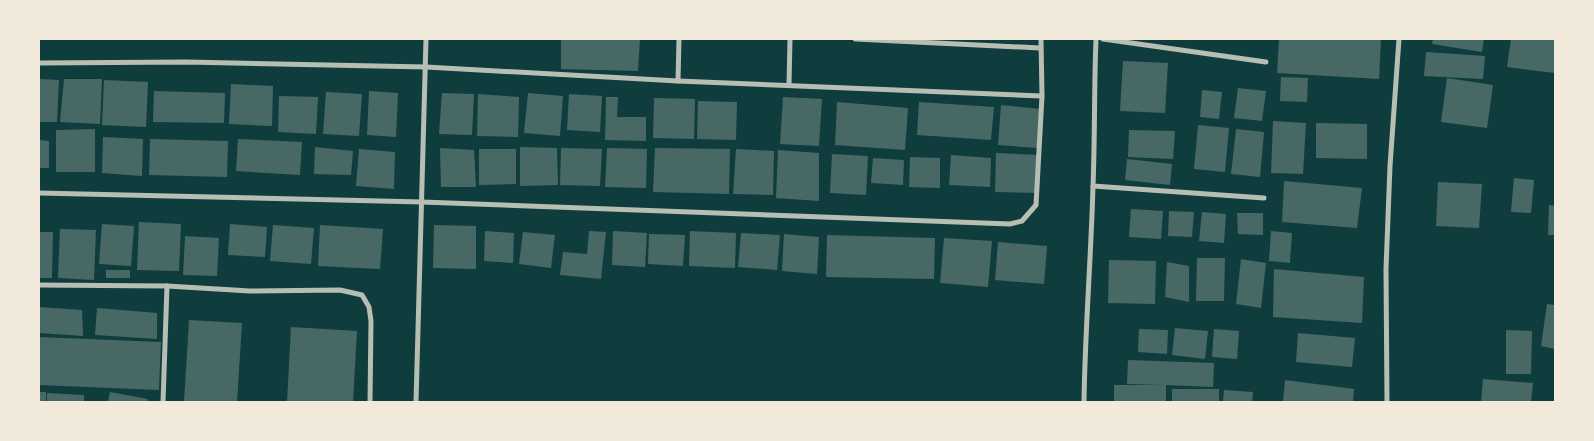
<svg xmlns="http://www.w3.org/2000/svg" width="1594" height="441" font-family="Poppins,sans-serif">
<style>
.building{fill:#486865}
.lines{fill:none;stroke-linecap:round;stroke-linejoin:round}
.minor{stroke:#b8beb3;stroke-width:5}
</style>
<rect width="100%" height="100%" fill="#0f3d3e"/>
<g class="building">
<polygon points="561,39 640,39 638,71 561,69"/>
<polygon points="1279,39 1381,39 1379,79 1277,73"/>
<polygon points="1433,39 1484,39 1482,52 1432,44"/>
<polygon points="1511,39 1555,39 1555,73 1507,67"/>
<polygon points="1426,52 1485,56 1483,79 1424,76"/>
<polygon points="1123,61 1168,63 1165,113 1120,111"/>
<polygon points="1281,77 1308,78 1307,102 1280,101"/>
<polygon points="1447,78 1493,85 1487,128 1441,122"/>
<polygon points="39,79 59,80 57,122 39,122"/>
<polygon points="64,79 102,79 100,124 60,122"/>
<polygon points="104,80 148,82 146,127 102,125"/>
<polygon points="231,84 273,86 272,126 229,124"/>
<polygon points="1238,88 1266,91 1262,121 1234,118"/>
<polygon points="1202,90 1222,92 1219,119 1200,117"/>
<polygon points="154,91 225,93 224,123 153,122"/>
<polygon points="369,91 398,93 396,137 367,135"/>
<polygon points="326,92 362,94 359,136 323,134"/>
<polygon points="442,93 474,94 472,135 439,134"/>
<polygon points="528,93 563,96 560,136 524,133"/>
<polygon points="478,94 519,97 518,137 477,136"/>
<polygon points="569,94 602,96 600,132 567,130"/>
<polygon points="279,96 318,97 316,134 278,132"/>
<polygon points="606,97 618,97 617,117 646,117 646,141 605,140"/>
<polygon points="783,97 822,99 819,146 780,144"/>
<polygon points="654,98 695,99 694,139 653,138"/>
<polygon points="698,101 737,102 736,140 697,139"/>
<polygon points="837,102 908,108 905,150 835,145"/>
<polygon points="919,102 994,107 991,140 917,135"/>
<polygon points="1001,105 1041,109 1037,148 998,145"/>
<polygon points="1273,121 1306,123 1303,174 1271,173"/>
<polygon points="1316,123 1367,124 1367,159 1316,158"/>
<polygon points="1198,125 1229,128 1225,172 1194,169"/>
<polygon points="95,129 95,172 56,172 56,130"/>
<polygon points="1236,129 1264,132 1260,177 1231,174"/>
<polygon points="1129,130 1175,131 1173,159 1128,157"/>
<polygon points="103,137 143,139 142,176 102,173"/>
<polygon points="150,139 228,141 227,177 149,175"/>
<polygon points="238,139 302,142 300,175 236,171"/>
<polygon points="39,140 49,141 49,168 39,168"/>
<polygon points="315,147 353,151 351,175 314,174"/>
<polygon points="520,147 557,148 558,185 520,186"/>
<polygon points="440,148 474,150 476,187 441,187"/>
<polygon points="561,148 602,149 600,186 560,185"/>
<polygon points="607,148 647,149 646,188 605,187"/>
<polygon points="655,148 730,149 729,194 653,192"/>
<polygon points="359,149 395,152 394,189 356,186"/>
<polygon points="479,149 516,149 516,184 479,185"/>
<polygon points="736,149 774,151 773,195 733,194"/>
<polygon points="778,150 819,153 819,201 776,198"/>
<polygon points="996,153 1039,155 1036,193 995,192"/>
<polygon points="832,154 868,156 866,195 830,193"/>
<polygon points="951,155 991,158 990,187 949,185"/>
<polygon points="910,157 940,158 940,188 909,187"/>
<polygon points="873,158 904,160 903,185 871,183"/>
<polygon points="1127,159 1172,164 1170,185 1125,180"/>
<polygon points="1514,178 1534,180 1531,213 1511,212"/>
<polygon points="1284,181 1362,188 1357,228 1282,222"/>
<polygon points="1438,182 1482,184 1479,228 1436,226"/>
<polygon points="1549,205 1555,206 1555,235 1548,235"/>
<polygon points="1131,209 1163,211 1161,239 1129,237"/>
<polygon points="1169,211 1194,212 1192,237 1168,236"/>
<polygon points="1202,212 1226,214 1224,243 1199,241"/>
<polygon points="1237,213 1263,213 1263,235 1238,234"/>
<polygon points="139,222 181,224 179,271 137,270"/>
<polygon points="102,224 134,226 131,266 99,264"/>
<polygon points="230,224 267,227 265,257 228,255"/>
<polygon points="273,225 314,228 311,264 270,261"/>
<polygon points="320,225 383,229 380,269 318,266"/>
<polygon points="434,225 476,226 476,269 433,268"/>
<polygon points="60,229 96,230 94,280 58,278"/>
<polygon points="485,231 514,233 513,263 484,261"/>
<polygon points="589,231 606,232 601,279 560,275 563,252 587,254"/>
<polygon points="613,231 647,233 645,267 612,265"/>
<polygon points="690,231 736,233 735,268 689,266"/>
<polygon points="1271,231 1292,233 1290,263 1269,261"/>
<polygon points="39,232 53,232 52,278 39,278"/>
<polygon points="523,232 555,235 551,268 519,264"/>
<polygon points="741,233 780,235 777,270 738,267"/>
<polygon points="649,234 685,235 683,266 648,264"/>
<polygon points="784,234 819,237 817,274 782,271"/>
<polygon points="827,235 935,238 934,279 826,277"/>
<polygon points="185,236 219,238 217,276 183,275"/>
<polygon points="944,238 992,241 988,287 940,283"/>
<polygon points="998,242 1047,246 1044,284 995,280"/>
<polygon points="1197,258 1225,258 1224,301 1196,301"/>
<polygon points="1241,259 1266,263 1261,308 1236,304"/>
<polygon points="1109,260 1156,261 1155,304 1108,303"/>
<polygon points="1167,262 1189,266 1189,302 1165,297"/>
<polygon points="1274,269 1364,277 1362,323 1273,317"/>
<rect x="106" y="270" width="24" height="8"/>
<polygon points="1547,304 1555,305 1555,349 1541,346"/>
<polygon points="39,307 82,310 83,336 39,333"/>
<polygon points="97,308 157,313 157,339 95,335"/>
<polygon points="189,320 242,323 237,402 184,402"/>
<polygon points="291,327 357,331 353,402 287,402"/>
<polygon points="1175,328 1208,331 1205,359 1172,355"/>
<polygon points="1139,329 1168,330 1167,354 1138,352"/>
<polygon points="1214,329 1239,331 1237,359 1212,357"/>
<polygon points="1506,330 1532,331 1531,374 1506,374"/>
<polygon points="1298,333 1355,338 1352,367 1296,362"/>
<polygon points="39,337 161,342 159,390 39,385"/>
<polygon points="1128,360 1214,363 1213,387 1166,385 1166,402 1114,402 1114,385 1162,385 1127,384"/>
<polygon points="1483,379 1533,383 1531,402 1481,402"/>
<polygon points="1285,380 1354,389 1353,402 1283,402"/>
<rect x="1172" y="389" width="47" height="13"/>
<polygon points="1224,390 1253,392 1252,402 1223,402"/>
<rect x="39" y="392" width="7" height="10"/>
<polygon points="110,392 148,399 147,402 108,402"/>
<polygon points="47,393 84,395 84,402 47,402"/>
</g>
<g class="lines">
<g class="minor">
<polyline points="855,39 1040,48"/>
<polyline points="1103,39 1266,62"/>
<polyline points="39,63 186,62 426,67 678,81 1042,96"/>
<polyline points="678,81 679,39"/>
<polyline points="789,85 790,39"/>
<polyline points="1093,186 1264,198"/>
<polyline points="39,193 422,202 1010,224 1022,221 1036,205 1042,96 1041,39"/>
<polyline points="39,285 167,286 250,291 340,290 362,295 369,307 371,321 370,402"/>
<polyline points="163,402 167,286"/>
<polyline points="416,402 426,39"/>
<path d="M1084 402C1085 330 1091 259 1093 186 1095 137 1094 88 1096 39"/>
<polyline points="1387,402 1386,269 1390,166 1399,39"/>
</g>
</g>
<rect width="1594" height="441" fill="none" stroke="#f1e9da" stroke-width="80"/>
</svg>
